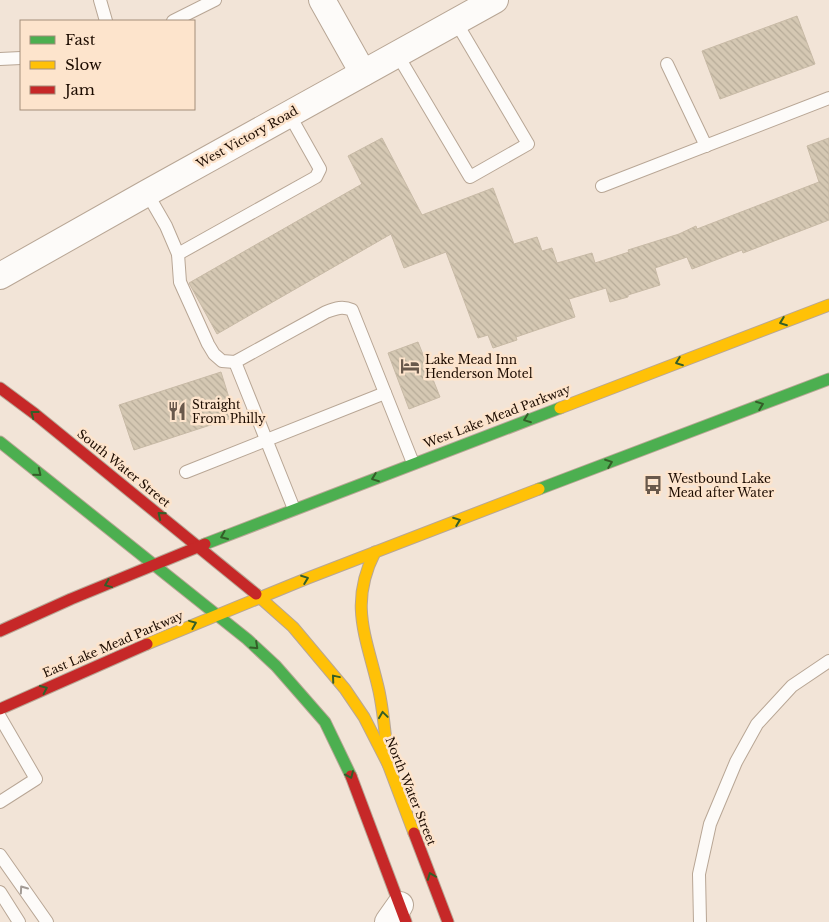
<svg xmlns="http://www.w3.org/2000/svg" width="829" height="922" font-family="'Libre Baskerville',serif">
<style>
.building{fill:url(#building-back-hatch);stroke:#c8baa6}
.lines{fill:none;stroke-linecap:round;stroke-linejoin:round}
.lane-casing{stroke:#b8a695;stroke-width:14}
.street-casing{stroke:#b8a695;stroke-width:28}
.fast-casing{stroke:#b8a695;stroke-width:13}
.slow-casing{stroke:#b8a695;stroke-width:13}
.jam-casing{stroke:#b8a695;stroke-width:13}
.lane{stroke:#fdfbf9;stroke-width:12}
.street{stroke:#fdfbf9;stroke-width:26}
.fast{stroke:#4caf50;stroke-width:11}
.slow{stroke:#ffc107;stroke-width:11}
.jam{stroke:#c62828;stroke-width:11}
.oneway{stroke:#345e28}
.oneway2{stroke:#a39b95}
.labels{text-anchor:middle;dominant-baseline:central;stroke-width:5;stroke-linejoin:round;paint-order:stroke}
.street-label{font-size:12px;fill:#1d0c00;stroke:#fde4cc}
.poi-label{font-size:12px;fill:#1d0c00;stroke:#fde4cc;text-anchor:start}
</style>
<defs>
<pattern id="building-back-hatch" width="6" height="6" patternUnits="userSpaceOnUse" patternTransform="scale(1.25)"><rect width="6" height="6" fill="#d5c8b3"/><path d="M-1 5l2 2M0 0l6 6M5-1l2 2" fill="none" stroke="#b6ab98"/></pattern>
</defs>
<rect width="100%" height="100%" fill="#f2e4d7"/>
<g class="building">
<polygon points="797,16 815,64 720,99 702,51"/>
<polygon points="382,138 422,215 493,188 514,244 537,237 542,251 552,248 557,263 592,253 595,263 629,252 628,250 679,234 696,226 697,229 819,182 807,146 829,138 829,220 743,253 742,250 692,269 687,257 655,268 660,285 628,295 628,297 610,302 606,288 569,299 575,317 516,337 517,340 493,348 488,335 478,338 446,252 404,268 391,234 217,334 189,283 362,184 348,156"/>
<polygon points="418,342 440,397 409,409 388,353"/>
<polygon points="221,372 235,417 134,450 119,405"/>
</g>
<g class="lines">
<g class="lane-casing">
<g id="lane">
<polyline points="100,0 106,21"/>
<polyline points="173,21 215,0"/>
<polyline points="397,54 470,177 528,144 456,22"/>
<polyline points="0,59 21,58"/>
<polyline points="667,64 706,146"/>
<polyline points="602,186 829,98"/>
<polyline points="147,193 166,226 178,254 180,282 208,344 214,354 222,361 235,362"/>
<polyline points="178,254 316,177 320,169 289,114"/>
<polyline points="186,472 385,393"/>
<path d="M294 509 235 362 326 312C336 308 343 306 352 310L413 463"/>
<polyline points="0,717 36,779 0,802"/>
<polyline points="0,855 47,922"/>
<polyline points="0,892 19,922"/>
<polyline points="700,922 699,874 710,824 736,762 757,724 792,686 829,661"/>
</g>
</g>
<g class="street-casing">
<g id="street">
<polyline points="322,0 363,73"/>
<polyline points="0,276 147,193 495,0"/>
<polyline points="388,922 400,905"/>
</g>
</g>
<g class="fast-casing">
<g id="fast">
<polyline points="0,442 247,639 276,666 325,722 351,776"/>
<polyline points="539,489 829,379"/>
<polyline points="205,544 560,408"/>
</g>
</g>
<g class="slow-casing">
<g id="slow">
<polyline points="560,408 829,305"/>
<path d="M375 552C348 605 367 638 379 691 384 715 386 740 388 764"/>
<polyline points="256,594 293,627 345,689 364,717 388,764 414,833"/>
<polyline points="147,644 308,578 539,489"/>
</g>
</g>
<g class="jam-casing">
<g id="jam">
<polyline points="0,388 35,414 256,594"/>
<polyline points="0,631 71,599 205,544"/>
<polyline points="0,709 147,644"/>
<polyline points="351,776 406,922"/>
<polyline points="414,833 448,922"/>
</g>
</g>
<use href="#lane" class="lane"/>
<use href="#street" class="street"/>
<use href="#fast" class="fast"/>
<use href="#slow" class="slow"/>
<use href="#jam" class="jam"/>
</g>
<defs><path id="oneway-chevron" d="M-2-3.5L2.5 0L-2 3.5" fill="none" stroke-width="1.6" stroke-linecap="round" stroke-linejoin="round" transform="scale(1.25)"/></defs>
<g class="oneway">
<use href="#oneway-chevron" transform="translate(783 322) rotate(159)"/>
<use href="#oneway-chevron" transform="translate(679 362) rotate(159)"/>
<use href="#oneway-chevron" transform="translate(760 405) rotate(-21)"/>
<use href="#oneway-chevron" transform="translate(34 414) rotate(-142)"/>
<use href="#oneway-chevron" transform="translate(527 419) rotate(159)"/>
<use href="#oneway-chevron" transform="translate(609 463) rotate(-21)"/>
<use href="#oneway-chevron" transform="translate(38 473) rotate(39)"/>
<use href="#oneway-chevron" transform="translate(375 478) rotate(159)"/>
<use href="#oneway-chevron" transform="translate(161 515) rotate(-141)"/>
<use href="#oneway-chevron" transform="translate(457 521) rotate(-21)"/>
<use href="#oneway-chevron" transform="translate(224 536) rotate(157)"/>
<use href="#oneway-chevron" transform="translate(305 579) rotate(-21)"/>
<use href="#oneway-chevron" transform="translate(108 584) rotate(158)"/>
<use href="#oneway-chevron" transform="translate(193 624) rotate(-22)"/>
<use href="#oneway-chevron" transform="translate(255 646) rotate(43)"/>
<use href="#oneway-chevron" transform="translate(335 678) rotate(-130)"/>
<use href="#oneway-chevron" transform="translate(44 689) rotate(-25)"/>
<use href="#oneway-chevron" transform="translate(383 715) rotate(-98)"/>
<use href="#oneway-chevron" transform="translate(350 775) rotate(66)"/>
<use href="#oneway-chevron" transform="translate(431 876) rotate(-111)"/>
</g>
<use class="oneway2" href="#oneway-chevron" transform="translate(23 889) rotate(-125)"/>
<defs>
<g id="hotel-bare" transform="scale(1.5)"><path d="M-6-4.5h1.5V1H6V5H4.5V3h-9V5H-6ZM-4 0a1.8 1.8 0 1 1 3.6 0ZM.5 0V-2.5h3Q6-2.5 6 0Z" fill="#68584b" stroke="#fde4cc" stroke-width="2.5" paint-order="stroke"/></g>
<g id="restaurant-bare" transform="scale(1.5)"><path d="M-5-6h1v4h1v-4h1v4h1v-4h1v5L-1.5 .5V6h-2V.5L-5-1ZM5-6V6H3V1.5H1.5Q1.5-4 5-6Z" fill="#68584b" stroke="#fde4cc" stroke-width="2.5" paint-order="stroke"/></g>
<g id="bus-bare" transform="scale(1.5)"><path d="M-5-6H5V4H4V6H2V4H-2V6H-4V4H-5ZM-3.5-4V0h7V-4ZM-3.5 1.2v1.5H-2V1.2ZM2 1.2v1.5H3.5V1.2Z" fill="#68584b" stroke="#fde4cc" stroke-width="2.5" paint-order="stroke"/></g>
</defs>
<g fill-rule="evenodd">
<use href="#hotel-bare" x="410" y="366"/>
<use href="#restaurant-bare" x="177" y="411"/>
<use href="#bus-bare" x="653" y="485"/>
</g>
<g class="labels">
<g class="street-label">
<text transform="translate(247 137) rotate(-29)">West Victory Road</text>
<text transform="translate(497 416) rotate(-21)">West Lake Mead Parkway</text>
<text transform="translate(124 468) rotate(39)">South Water Street</text>
<text transform="translate(113 644) rotate(-23)">East Lake Mead Parkway</text>
<text transform="translate(411 791) rotate(68)">North Water Street</text>
</g>
<g class="poi-label">
<text x="425" y="359">Lake Mead Inn<tspan x="425" dy="14">Henderson Motel</tspan></text>
<text x="192" y="404">Straight<tspan x="192" dy="14">From Philly</tspan></text>
<text x="668" y="478">Westbound Lake<tspan x="668" dy="14">Mead after Water</tspan></text>
</g>
</g>
<rect x="20" y="20" width="175" height="90" fill="#fde4cc" stroke="#a38e7a"/>
<rect x="30" y="36" width="25" height="8" fill="#4caf50" stroke="#a38e7a"/>
<text x="65" y="45" font-size="15" fill="#1d0c00">Fast</text>
<rect x="30" y="61" width="25" height="8" fill="#ffc107" stroke="#a38e7a"/>
<text x="65" y="70" font-size="15" fill="#1d0c00">Slow</text>
<rect x="30" y="86" width="25" height="8" fill="#c62828" stroke="#a38e7a"/>
<text x="65" y="95" font-size="15" fill="#1d0c00">Jam</text>
</svg>
